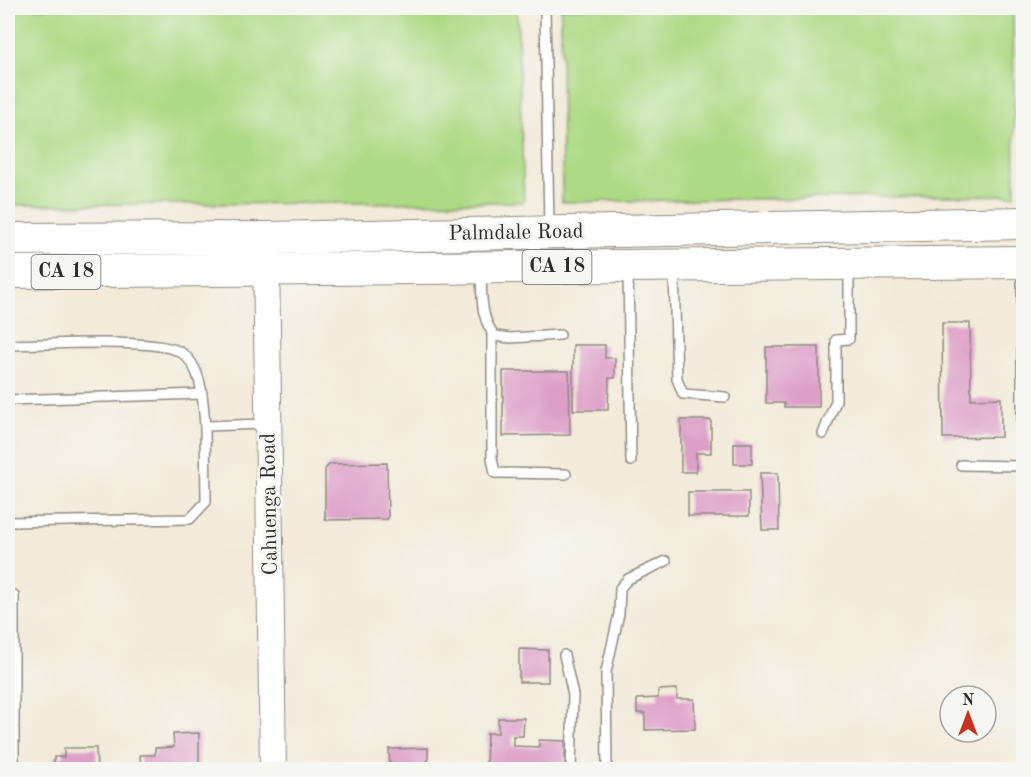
<svg xmlns="http://www.w3.org/2000/svg" width="1031" height="777" font-family="'Old Standard TT',serif">
<style>
.green{fill:#afda85;stroke:#6d8258;stroke-width:1.5}
.building{fill:#dd9ec8}
.lines{fill:none;stroke-linecap:round;stroke-linejoin:round}
.lane-casing{stroke:#8f8a82;stroke-width:12}
.secondary-casing{stroke:#8f8a82;stroke-width:28}
.highway-casing{stroke:#8f8a82;stroke-width:34}
.lane{stroke:#fff;stroke-width:9}
.secondary{stroke:#fff;stroke-width:26}
.highway{stroke:#fff;stroke-width:32}
.labels{text-anchor:middle;dominant-baseline:central;stroke-width:6;stroke-linejoin:round;paint-order:stroke}
.shield{fill:#f6f6f2;stroke:#686867;stroke-width:1.5}
.shield-label{font-size:20px;font-weight:bold;fill:#2b2b2b}
.street-label{font-size:21px;fill:#2b2b2b;stroke:#f6f6f2}
</style>
<rect width="100%" height="100%" fill="#f6f6f2"/>
<filter id="ink" filterUnits="userSpaceOnUse"><feTurbulence type="fractalNoise" baseFrequency=".0167" numOctaves="2"/><feDisplacementMap in="SourceGraphic" scale="12" xChannelSelector="R" yChannelSelector="G"/><feConvolveMatrix kernelMatrix="1 2 1 2 8 2 1 2 1" color-interpolation-filters="sRGB"/></filter>
<filter id="wash" filterUnits="userSpaceOnUse"><feTurbulence type="fractalNoise" baseFrequency=".008" numOctaves="4" result="noise"/><feDisplacementMap in="SourceGraphic" scale="24" xChannelSelector="R" yChannelSelector="G"/><feGaussianBlur stdDeviation="1.35" result="paint"/><feColorMatrix in="noise" values="0 0 0 0 0 0 0 0 0 0 0 0 0 0 0 0 0 1.4 0 .05"/><feComposite in="paint" operator="in"/></filter>
<g filter="url(#wash)">
<rect width="100%" height="100%" fill="#f3ead9"/>
<g class="green">
<polygon points="8,8 517,8 524,202 8,205"/>
<polygon points="561,8 1013,8 1015,195 562,202"/>
</g>
<g id="blocks">
<g class="building">
<polygon points="942,323 970,323 971,399 1001,398 1001,437 943,438"/>
<polygon points="573,345 605,345 605,358 615,358 615,378 609,378 608,410 573,410"/>
<polygon points="766,347 819,347 819,407 784,407 784,403 766,403"/>
<polygon points="503,371 569,371 570,435 503,436"/>
<polygon points="681,420 711,420 711,453 696,453 696,472 681,472"/>
<rect x="734" y="443" width="18" height="21"/>
<polygon points="387,463 388,519 325,520 325,469 330,464"/>
<polygon points="760,473 778,473 779,530 762,530"/>
<rect x="688" y="492" width="61" height="24"/>
<polygon points="519,649 548,650 548,682 519,682"/>
<polygon points="677,689 677,699 694,699 695,729 645,730 645,713 637,713 637,699 658,698 658,690"/>
<polygon points="498,718 524,718 523,736 513,736 513,746 539,747 539,740 565,741 565,770 486,768 487,733 498,733"/>
<polygon points="199,733 199,770 141,770 140,755 155,755 155,748 174,747 173,734"/>
<polygon points="64,748 96,748 97,770 54,770 54,757 64,757"/>
<polygon points="428,748 428,770 390,770 389,749"/>
</g>
</g>
</g>
<g filter="url(#ink)">
<use href="#blocks" fill-opacity="0" stroke="#8f8a82" stroke-width="1.5"/>
<g class="lines">
<g class="lane-casing">
<g id="lane">
<polyline points="545,8 549,227"/>
<polyline points="628,272 631,461"/>
<polyline points="674,272 677,379 683,394 725,397"/>
<path d="M481 273C482 296 480 318 495 336L511 338 560 335"/>
<polyline points="492,333 492,458 495,473 566,474"/>
<path d="M8 345C40 345 160 337 182 353 203 368 203 403 205 426"/>
<polyline points="8,400 202,394"/>
<polyline points="823,434 836,401 836,340 849,339 849,269"/>
<polyline points="961,465 1019,466 1022,461 1022,267"/>
<polyline points="8,522 190,519 206,502 205,426 266,424"/>
<polyline points="14,595 14,770"/>
<polyline points="564,655 573,695 571,770"/>
<polyline points="607,770 606,672 619,614 620,588 628,579 666,561"/>
</g>
</g>
<g class="secondary-casing">
<polyline id="secondary" points="266,251 273,770"/>
</g>
<g class="highway-casing">
<g id="highway">
<polyline points="8,239 265,238 1024,223"/>
<polyline points="8,272 1024,262"/>
</g>
</g>
<use href="#lane" class="lane"/>
<use href="#secondary" class="secondary"/>
<use href="#highway" class="highway"/>
</g>
</g>
<g class="labels">
<g class="shield">
<rect x="522.5" y="250" width="69" height="34" rx="4.5"/>
<rect x="31.5" y="255" width="69" height="34" rx="4.5"/>
</g>
<g class="shield-label">
<text x="557" y="267">CA 18</text>
<text x="66" y="272">CA 18</text>
</g>
<g class="street-label">
<text transform="translate(516 233) rotate(-1)">Palmdale Road</text>
<text transform="translate(270 504) rotate(-91)">Cahuenga Road</text>
</g>
</g>
<rect width="1031" height="777" fill="none" stroke="#f6f6f2" stroke-width="30"/>
<g transform="translate(968 714)"><circle r="28" fill="#f6f6f2" stroke="#a5a5a2" stroke-width="1.5"/>
<path d="M0-4.5L10 22L0 15L-10 22Z" fill="#c8321e"/>
<text y="-9" font-size="16" font-weight="bold" text-anchor="middle" fill="#2b2b2b">N</text>
</g>
</svg>
